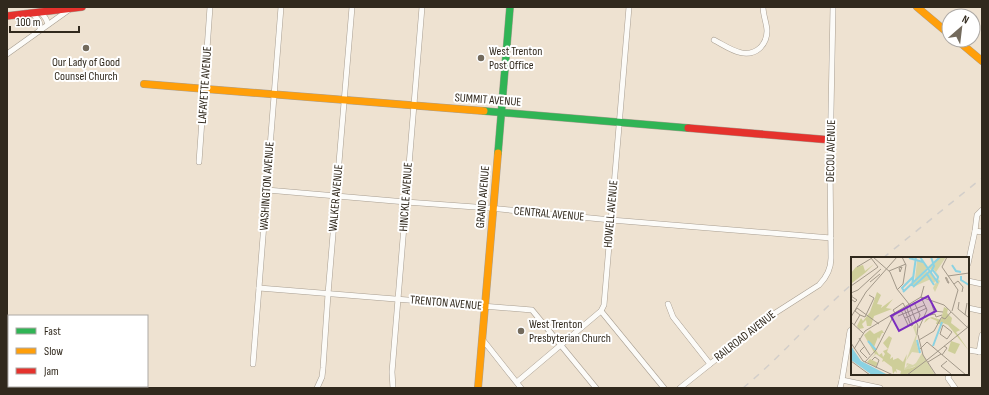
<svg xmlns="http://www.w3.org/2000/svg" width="989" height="395" font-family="'Sofia Sans Condensed',sans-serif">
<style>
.grass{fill:url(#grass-dots)}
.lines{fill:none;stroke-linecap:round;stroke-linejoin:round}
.street-casing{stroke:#a89e91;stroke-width:6}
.fast-casing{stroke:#a89e91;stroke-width:8}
.slow-casing{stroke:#a89e91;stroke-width:8}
.jam-casing{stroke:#a89e91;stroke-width:8}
.street{stroke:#fcfbf8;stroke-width:5}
.fast{stroke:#30b455;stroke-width:7}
.slow{stroke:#ff9f0a;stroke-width:7}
.jam{stroke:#e5322d;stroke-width:7}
.rail{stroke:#d2ceca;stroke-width:1.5;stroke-dasharray:7 7;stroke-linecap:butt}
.poi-dot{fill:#736a5c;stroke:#fff;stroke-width:1.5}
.labels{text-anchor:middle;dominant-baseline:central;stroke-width:4;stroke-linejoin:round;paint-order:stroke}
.poi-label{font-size:12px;fill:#31291d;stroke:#fff;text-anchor:start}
.street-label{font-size:12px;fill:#31291d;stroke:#fff}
.inset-river{fill:none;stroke:#8bd2e2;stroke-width:2}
.inset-road{fill:none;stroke:#a29889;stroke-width:1}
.view{fill:#7b2cbf;fill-opacity:0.15;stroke:#7b2cbf;stroke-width:2}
.inset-edge{fill:none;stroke:#31291d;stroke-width:2}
</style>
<defs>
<pattern id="grass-dots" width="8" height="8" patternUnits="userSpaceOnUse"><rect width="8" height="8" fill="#d6d5a9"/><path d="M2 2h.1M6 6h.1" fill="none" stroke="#b8b791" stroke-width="1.8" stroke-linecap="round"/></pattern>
</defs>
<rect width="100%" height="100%" fill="#eee2d1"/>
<polygon class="grass" points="9,357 9,386 48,386 49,388 7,388 7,358"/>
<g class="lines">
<g class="street-casing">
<g id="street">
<polyline points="41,12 46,19 48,24"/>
<path d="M31 13C38 18 41 22 40 30"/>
<path d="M714 40C728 47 745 61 760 48 764 44 767 38 767 31 767 24 763 15 763 7"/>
<polyline points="7,54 70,9"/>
<polyline points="199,162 210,7"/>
<polyline points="267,190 406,202 489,208 611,220 831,238"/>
<polyline points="975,231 982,232"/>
<polyline points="968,264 975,231 977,215 982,210"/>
<polyline points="968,281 982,284"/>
<polyline points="259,288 532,310 596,388"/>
<polyline points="668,304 673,317 710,364"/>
<polyline points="968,308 982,311"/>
<polyline points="601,311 664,388"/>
<polyline points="483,340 521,388"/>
<polyline points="968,350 981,352"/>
<polyline points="979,352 982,335"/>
<polyline points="253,364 281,7"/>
<polyline points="949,374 948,378 955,388"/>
<polyline points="842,380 850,331 852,329"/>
<polyline points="517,382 601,311 604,305 629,7"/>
<polyline points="317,388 322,377 323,368 328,294 352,7"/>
<polyline points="393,388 392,372 422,7"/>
<path d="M680 388 769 317 819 285C827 277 831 269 831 258L830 164 833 7"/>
<polyline points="840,388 842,380 880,388"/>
</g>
</g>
<g class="fast-casing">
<g id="fast">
<polyline points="484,111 688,128"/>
<polyline points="498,153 510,7"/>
</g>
</g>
<g class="slow-casing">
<g id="slow">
<polyline points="917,7 949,34"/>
<polyline points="957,40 982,61"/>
<polyline points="144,84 484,111"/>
<polyline points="478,388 498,153"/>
</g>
</g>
<g class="jam-casing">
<g id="jam">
<polyline points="7,16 82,7"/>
<polyline points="688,128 831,140"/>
</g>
</g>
<use href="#street" class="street"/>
<use href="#fast" class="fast"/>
<use href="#slow" class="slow"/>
<use href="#jam" class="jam"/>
<g class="rail">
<polyline points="883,258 982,178"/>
<path d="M743 388C782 356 814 317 852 284"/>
</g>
</g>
<g class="poi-dot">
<circle cx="86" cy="48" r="4"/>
<circle cx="481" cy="58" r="4"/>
<circle cx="521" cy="331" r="4"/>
</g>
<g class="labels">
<g class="poi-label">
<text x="489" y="51">West Trenton<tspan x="489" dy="14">Post Office</tspan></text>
<text x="86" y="62" text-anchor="middle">Our Lady of Good<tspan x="86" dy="14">Counsel Church</tspan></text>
<text x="529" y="324">West Trenton<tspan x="529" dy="14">Presbyterian Church</tspan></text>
</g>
<g class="street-label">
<text transform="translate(205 85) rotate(-86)">LAFAYETTE AVENUE</text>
<text transform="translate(488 100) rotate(4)">SUMMIT AVENUE</text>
<text transform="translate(831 151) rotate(-89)">DECOU AVENUE</text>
<text transform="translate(267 186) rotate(-86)">WASHINGTON AVENUE</text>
<text transform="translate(406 197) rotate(-86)">HINCKLE AVENUE</text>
<text transform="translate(483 197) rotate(-85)">GRAND AVENUE</text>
<text transform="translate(336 198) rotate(-85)">WALKER AVENUE</text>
<text transform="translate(549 214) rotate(5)">CENTRAL AVENUE</text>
<text transform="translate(611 214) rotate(-85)">HOWELL AVENUE</text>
<text transform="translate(446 303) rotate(5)">TRENTON AVENUE</text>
<text transform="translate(745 336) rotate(-38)">RAILROAD AVENUE</text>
</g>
</g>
<g transform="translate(851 257)">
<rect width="118" height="118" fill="#eee2d1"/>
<path d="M89 0H95L85 15 88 19 87 22 89 24 84 35 82 31 85 25 88 26 86 24 87 19 82 11 80 13 78 11ZM66 4H71L76 11 64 23ZM77 13 75 18 79 15 85 24 83 26 80 22 62 30V26ZM65 67 66 78 65 83 68 96 61 95 55 104 65 78 62 70ZM71 96 84 118H56L64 109 55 113H53L54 108V111L58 107 55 109 56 106 62 108 65 106Z" fill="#d6d5a9"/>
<path d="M23 7 14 16 1 26 0 16 5 10 12 8 14 14ZM26 35 30 38 26 47 31 48 30 51 42 42 35 51 41 52 23 59 20 69H16L15 63 11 67 13 71 8 72 6 69 10 61 12 64 19 55ZM93 50 97 52 96 56 101 61 100 66 109 73 114 71 105 75 118 94 97 68 92 66 89 73V67H85L86 64 79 61 73 66 75 62 81 60 90 63ZM19 73 23 77 31 73 33 76H31L28 82 27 80 23 90 28 98 31 96 32 100 34 97 32 94 37 92 32 86 38 79 41 81 36 95 40 98 39 102 42 100V103L47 101 52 105 56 97 53 113 67 109 55 118H49L50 114 45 112 46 116 44 114 42 117 41 110 33 104 31 105 32 102 25 97 19 102 27 106 24 110 16 105 24 97 13 78ZM100 84 109 87 104 97 97 94Z" fill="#cece99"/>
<path d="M0 89 10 104 37 118H21L0 103Z" fill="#8bd2e2"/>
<path class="inset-river" d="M69 0 87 26M58 1 72 5M101 8 105 14 110 15M81 12 87 20 86 23M80 15 83 9 80 0M76 17 83 28M110 19V23L118 28M61 29 65 0M62 30 79 14M53 34 51 31 62 20M52 35 89 0M66 83 69 96M17 84 25 93M82 89 91 65"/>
<path class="inset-road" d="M22 0 39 15 46 32 58 47M96 0 91 10 107 33 101 54M6 10 21 1M38 14 55 7M49 15 48 11 51 10 49 15M97 19 118 16M94 21H96V22L98 26H97L95 22V20M19 25 29 17M103 27 107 24 112 30 111 35M0 29 27 10 20 1M46 33 52 27 55 8 51 0M0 39 6 43 4 45 0 42M1 39 0 36 7 33 30 12M63 45 69 58 67 63M108 45 107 52 117 60M58 47 67 69 66 78M81 48 83 54 92 55M55 49 62 68M53 51 60 69 62 68M50 53 57 68M83 55 79 58 84 57 85 60 91 58M44 56 42 53 52 46 54 50M9 58 4 54 6 51 28 67M114 58 116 46M47 59 74 48M0 60 15 35 46 0M90 60 94 62 100 55M54 61 76 51M0 65 12 76M3 68 9 58 14 60 23 41 18 38M92 68 101 75 96 82 89 77ZM68 71 76 53 70 40 73 29M67 78 72 98 85 118M8 81 19 98M68 83 83 74 90 61M0 86 12 104 42 118M13 90 9 94 16 101M3 92 14 74 70 40 93 48 118 72M69 92 76 85 115 118M91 98 96 91 93 89M21 103 24 100 28 103 25 111M76 103 117 70 118 65M0 104 19 118M96 104 90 109 100 117M14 105 25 93 43 58M77 105 90 97M56 118 76 103"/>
<path class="view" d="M77 39 85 54 48 74 40 59Z"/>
<rect width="118" height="118" class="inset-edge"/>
</g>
<rect width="989" height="395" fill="none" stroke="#31291d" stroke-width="16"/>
<rect x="8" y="315" width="140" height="72" fill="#ffffff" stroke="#ada9a5"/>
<rect x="16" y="328" width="20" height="6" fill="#30b455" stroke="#ada9a5"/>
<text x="44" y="335" font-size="12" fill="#31291d">Fast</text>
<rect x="16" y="348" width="20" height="6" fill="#ff9f0a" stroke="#ada9a5"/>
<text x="44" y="355" font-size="12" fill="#31291d">Slow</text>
<rect x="16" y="368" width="20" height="6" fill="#e5322d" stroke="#ada9a5"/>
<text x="44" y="375" font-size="12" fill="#31291d">Jam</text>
<g transform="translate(961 28) rotate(28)"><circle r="19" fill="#ffffff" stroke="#ada9a5"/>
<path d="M0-3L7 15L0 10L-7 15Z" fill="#736a5c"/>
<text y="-6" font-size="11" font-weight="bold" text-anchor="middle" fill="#31291d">N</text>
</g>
<path d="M10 26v6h69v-6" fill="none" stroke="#31291d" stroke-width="2"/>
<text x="16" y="26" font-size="12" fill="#31291d" stroke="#ffffff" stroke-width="3" paint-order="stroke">100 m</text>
</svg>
